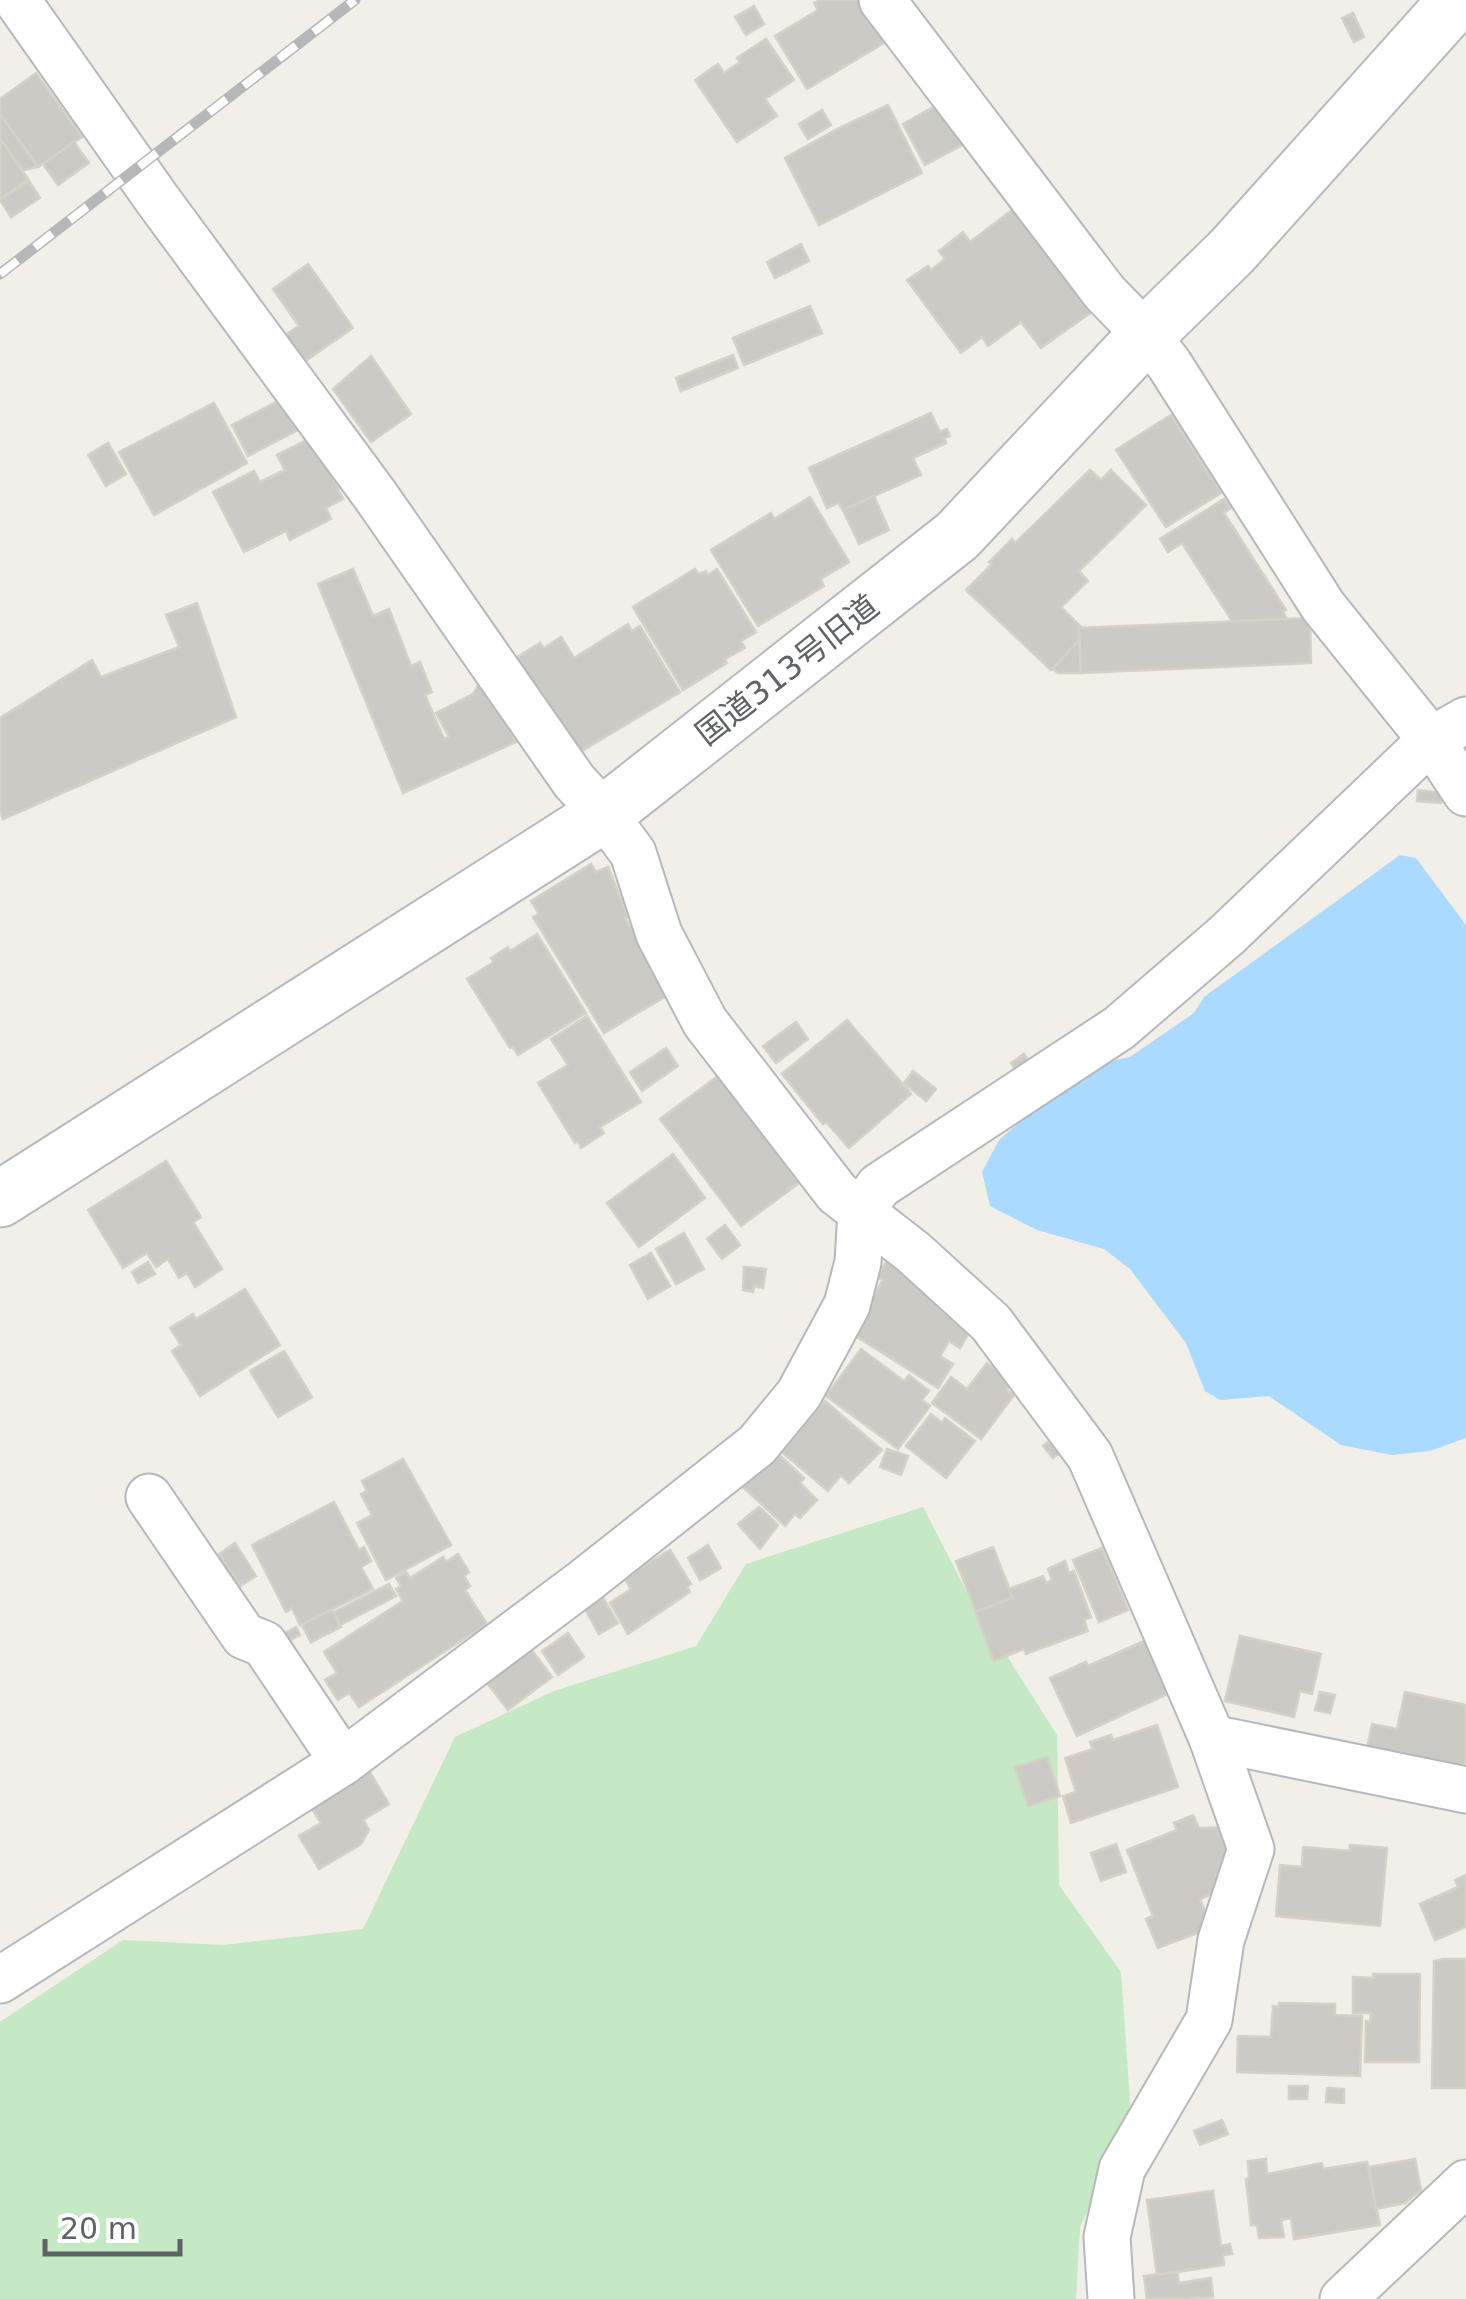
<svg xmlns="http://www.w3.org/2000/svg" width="1466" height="2299" font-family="'DejaVu Sans','Noto Sans JP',sans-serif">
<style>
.green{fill:#c5e8c5}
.water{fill:#aadaff}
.building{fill:#cccac5;stroke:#d6d1c6;stroke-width:2.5}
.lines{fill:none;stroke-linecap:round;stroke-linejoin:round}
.street-casing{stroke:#b5b8bc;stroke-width:49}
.secondary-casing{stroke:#b6babf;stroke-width:59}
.street{stroke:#fff;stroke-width:45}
.secondary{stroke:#fff;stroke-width:55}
.rail-casing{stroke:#b6b7b8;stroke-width:11}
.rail{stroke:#fff;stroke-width:8;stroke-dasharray:22;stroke-linecap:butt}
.labels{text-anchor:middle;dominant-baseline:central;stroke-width:8;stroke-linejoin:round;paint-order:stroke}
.street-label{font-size:32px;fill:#5f6368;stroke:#fff}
</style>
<rect width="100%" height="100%" fill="#f1efe8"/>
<polygon class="green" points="923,1507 969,1596 1057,1735 1059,1885 1121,1972 1131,2115 1080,2227 1076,2299 0,2299 0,2022 123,1940 224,1945 363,1929 455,1737 554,1691 696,1646 746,1564"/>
<polygon class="water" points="1400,855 1416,858 1466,925 1466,1438 1430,1451 1392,1455 1341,1445 1269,1396 1220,1400 1205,1391 1186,1343 1130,1269 1104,1249 1037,1230 990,1206 982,1172 999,1140 1086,1066 1130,1057 1194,1013 1204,997"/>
<g class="building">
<polygon points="820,0 858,0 889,40 807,89 775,36 818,10 814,3"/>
<polygon points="754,6 764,24 746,35 735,17"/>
<polygon points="1353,13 1364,37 1354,42 1342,18"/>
<polygon points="766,39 794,80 765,99 777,116 737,142 695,80 718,64 724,73 740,62 737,58"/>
<polygon points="36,73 82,137 38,167 0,114 0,99"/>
<polygon points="941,103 964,144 925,165 903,124"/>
<polygon points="888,105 922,173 819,225 785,158 837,129"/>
<polygon points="822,110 831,125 808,139 799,124"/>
<polygon points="0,114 38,167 23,170 0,139"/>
<polygon points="0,139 28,179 0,199"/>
<polygon points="74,142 89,163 58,185 43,164"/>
<polygon points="29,181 40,198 11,217 0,200"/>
<polygon points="1016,207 1093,311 1041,348 1021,322 988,346 982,337 961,353 907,280 928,266 931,270 945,259 939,251 963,232 970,242"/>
<polygon points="801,244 809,261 775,278 767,262"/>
<polygon points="308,264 353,328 304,362 285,335 299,326 273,289"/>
<polygon points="810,306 822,333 744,365 733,338"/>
<polygon points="733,355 738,368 681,391 676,378"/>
<polygon points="371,356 411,414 371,442 333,389"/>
<polygon points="280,400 296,431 248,456 232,425"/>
<polygon points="214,403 247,463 154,515 119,452"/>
<polygon points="931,413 940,432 947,429 950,436 944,438 946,443 913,458 921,475 843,510 838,503 827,508 809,468"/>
<polygon points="1171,415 1221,493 1166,527 1116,450"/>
<polygon points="309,439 316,454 319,452 343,499 326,508 331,519 290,540 286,531 244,552 213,492 254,471 260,482 285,470 277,455"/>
<polygon points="108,443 126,474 106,486 88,455"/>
<polygon points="1090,470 1101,480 1111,470 1146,505 1079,571 1088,581 1061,607 1082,628 1079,628 1079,640 1051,670 966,590 992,564 989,562 1012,539 1015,543"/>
<polygon points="874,496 889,530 859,544 843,510"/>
<polygon points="810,497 849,562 821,579 824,586 758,626 711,550 771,513 774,519"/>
<polygon points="1224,499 1231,508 1224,513 1286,610 1283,612 1287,619 1232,621 1182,543 1168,552 1160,539"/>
<polygon points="353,569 373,616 389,609 411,666 420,662 432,692 425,695 444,739 449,737 436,713 473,694 481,680 516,742 403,793 318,584"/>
<polygon points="695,569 699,574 706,571 708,575 717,569 756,632 741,641 745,648 725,659 727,663 683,690 633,607"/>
<polygon points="197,603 236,717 3,819 0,811 0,718 92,660 101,677 179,647 166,615"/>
<polygon points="1310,618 1311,663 1081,673 1079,628"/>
<polygon points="628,624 632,631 640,626 680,692 580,752 563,726 557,730 513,660 540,643 544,648 561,637 574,658"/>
<polygon points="1079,640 1081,673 1058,673 1053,669"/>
<polygon points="1418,790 1442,793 1441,803 1417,801"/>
<polygon points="591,864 596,872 608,867 628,917 625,918 671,993 604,1033 533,917 539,914 531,901"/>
<polygon points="537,934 586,1013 518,1055 513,1047 510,1048 467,979 494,962 491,958 508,947 510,951"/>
<polygon points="587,1016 641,1102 600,1127 604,1133 581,1148 578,1141 575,1143 538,1083 568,1065 551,1039"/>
<polygon points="847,1020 911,1094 849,1148 826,1122 823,1124 782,1074"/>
<polygon points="796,1022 808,1039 776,1063 763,1046"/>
<polygon points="666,1048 678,1066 642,1091 630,1072"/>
<polygon points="1024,1054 1032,1065 1019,1074 1011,1063"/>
<polygon points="913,1071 936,1089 926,1101 904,1083"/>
<polygon points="718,1076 799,1183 741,1226 660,1119"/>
<polygon points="673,1154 705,1198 639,1247 607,1203"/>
<polygon points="166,1161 201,1217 193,1222 222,1269 195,1287 187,1273 179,1278 168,1259 156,1267 147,1253 123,1268 88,1210"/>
<polygon points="725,1225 740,1245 722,1259 707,1239"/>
<polygon points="684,1233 704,1269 676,1284 656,1249"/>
<polygon points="651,1253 670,1286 648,1299 630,1265"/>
<polygon points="888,1259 941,1303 942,1311 970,1331 960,1348 949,1341 940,1356 953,1364 938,1388 851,1333 883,1280 877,1277"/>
<polygon points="148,1262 155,1274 138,1283 132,1272"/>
<polygon points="744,1267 766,1269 763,1288 754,1286 753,1292 743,1290"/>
<polygon points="245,1289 280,1345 200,1396 172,1351 181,1345 170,1328 193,1314 196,1319"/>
<polygon points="861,1349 904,1381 909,1375 929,1391 922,1400 930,1406 898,1449 826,1396"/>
<polygon points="284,1351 312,1397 278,1417 250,1371"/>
<polygon points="987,1363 1012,1382 1006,1390 1014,1395 981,1439 932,1403 951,1377 967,1389"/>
<polygon points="825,1401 882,1450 849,1483 841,1475 828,1491 782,1452"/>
<polygon points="931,1414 942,1423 945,1418 975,1441 946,1478 906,1446"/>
<polygon points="1057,1435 1067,1447 1053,1458 1043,1446"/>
<polygon points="887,1449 908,1456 901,1475 880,1467"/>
<polygon points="775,1451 804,1478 800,1483 817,1500 800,1518 795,1514 785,1526 742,1486"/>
<polygon points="403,1459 451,1545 386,1580 357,1523 372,1515 361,1494 367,1491 362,1481"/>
<polygon points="334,1502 359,1550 364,1547 371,1561 361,1567 373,1589 300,1625 292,1608 286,1612 252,1545"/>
<polygon points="759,1507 778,1525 760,1549 738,1524"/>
<polygon points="235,1543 256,1576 240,1586 219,1554"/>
<polygon points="708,1545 721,1568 700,1580 688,1558"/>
<polygon points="993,1547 1013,1598 976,1612 956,1561"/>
<polygon points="1102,1548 1128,1610 1099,1622 1073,1560"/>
<polygon points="670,1550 691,1584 687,1587 690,1592 628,1634 610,1603 631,1589 624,1578"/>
<polygon points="458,1554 469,1572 464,1576 470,1586 465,1590 487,1624 359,1707 349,1693 338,1700 325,1680 337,1673 324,1652 403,1601 396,1589 401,1586 396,1578 406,1572 410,1578 443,1557 446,1562"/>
<polygon points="1065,1561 1069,1573 1074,1571 1091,1617 1084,1620 1088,1631 1026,1654 1024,1649 994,1661 975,1612 1013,1598 1009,1589 1043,1576 1046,1583 1052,1580 1048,1569"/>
<polygon points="389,1584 396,1596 340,1625 334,1612"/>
<polygon points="603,1598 618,1623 599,1634 585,1609"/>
<polygon points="332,1610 341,1627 311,1642 302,1625"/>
<polygon points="296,1627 300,1635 283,1644 280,1636"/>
<polygon points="568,1633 584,1657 558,1675 542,1651"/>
<polygon points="1240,1636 1321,1654 1312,1694 1300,1691 1294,1717 1225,1701"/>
<polygon points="1149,1639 1174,1691 1077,1736 1050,1678 1086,1662 1088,1666"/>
<polygon points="531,1649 552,1677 508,1710 487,1683"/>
<polygon points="1320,1692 1335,1695 1330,1713 1315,1710"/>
<polygon points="1405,1692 1466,1705 1466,1766 1367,1749 1372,1724 1397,1729"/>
<polygon points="1157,1725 1178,1787 1071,1823 1063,1796 1076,1792 1065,1758 1093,1749 1090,1742 1111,1735 1113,1740"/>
<polygon points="1047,1757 1060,1796 1028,1806 1015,1767"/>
<polygon points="368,1769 389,1804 363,1820 369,1830 361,1844 319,1869 299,1836 321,1823 310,1806"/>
<polygon points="1193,1815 1199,1828 1232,1827 1226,1875 1216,1875 1223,1889 1200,1899 1211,1928 1158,1948 1146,1919 1153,1916 1127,1850 1177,1830 1174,1823"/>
<polygon points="1116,1844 1126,1872 1101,1881 1091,1853"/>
<polygon points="1350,1845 1387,1848 1380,1926 1276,1916 1280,1865 1302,1867 1303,1847 1350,1851"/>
<polygon points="1466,1875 1466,1927 1435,1940 1420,1904 1458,1887 1455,1880"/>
<polygon points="1443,1959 1465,1959 1466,1964 1466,2088 1432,2088 1434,1961"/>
<polygon points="1373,1974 1420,1974 1419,2062 1365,2062 1366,2021 1370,2022 1371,2013 1353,2013 1353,1977 1374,1978"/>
<polygon points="1279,2003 1335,2004 1335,2015 1362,2016 1360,2076 1237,2072 1238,2036 1271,2037 1273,2006 1279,2007"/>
<polygon points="1289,2086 1308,2086 1307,2099 1289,2099"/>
<polygon points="1327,2088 1344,2089 1344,2103 1326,2102"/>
<polygon points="1222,2120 1228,2134 1200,2145 1194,2131"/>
<polygon points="1266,2159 1267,2174 1322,2163 1323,2169 1367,2162 1380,2225 1294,2239 1291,2218 1281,2220 1284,2237 1259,2238 1257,2225 1251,2225 1246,2179 1249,2178 1248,2161"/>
<polygon points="1415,2159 1421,2190 1405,2203 1376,2209 1369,2167"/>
<polygon points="1213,2191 1221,2246 1230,2244 1232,2254 1223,2255 1224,2265 1157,2275 1147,2200"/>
<polygon points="1177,2272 1179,2283 1211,2278 1213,2297 1147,2299 1144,2276"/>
</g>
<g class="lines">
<g class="street-casing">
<g id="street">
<polyline points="17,0 157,199 375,495 574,781 604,814 633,853 659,934 705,1022 837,1193 913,1252 991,1323 1090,1456 1212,1738 1251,1849 1221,1940 1209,2020 1122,2169 1107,2237 1111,2299"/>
<polyline points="882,0 1105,293 1146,335 1169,364 1323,606 1431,740 1466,793"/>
<polyline points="149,1497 244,1636 264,1644 343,1762"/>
<polyline points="1212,1738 1466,1790"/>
<polyline points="0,1980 343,1762 585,1581 757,1445 799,1394 847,1305 858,1262 861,1211 879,1186 1119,1028 1227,935 1431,740 1466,720"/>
<polyline points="1343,2299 1466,2183"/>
</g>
</g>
<g class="secondary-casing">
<polyline id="secondary" points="0,1199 604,814 957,536 1146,335 1232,251 1457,0"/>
</g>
<use href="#street" class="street"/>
<use href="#secondary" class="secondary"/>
<g class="rail-casing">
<polyline id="rail" points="0,274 355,0"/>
</g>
<use href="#rail" class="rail"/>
</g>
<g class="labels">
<g class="street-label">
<text transform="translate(787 670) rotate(-38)">国道313号旧道</text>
</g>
</g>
<path d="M45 2239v15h135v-15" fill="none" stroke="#5f6368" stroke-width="5"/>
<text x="60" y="2239" font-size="30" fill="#5f6368" stroke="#ffffff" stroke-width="8" paint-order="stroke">20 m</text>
</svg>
